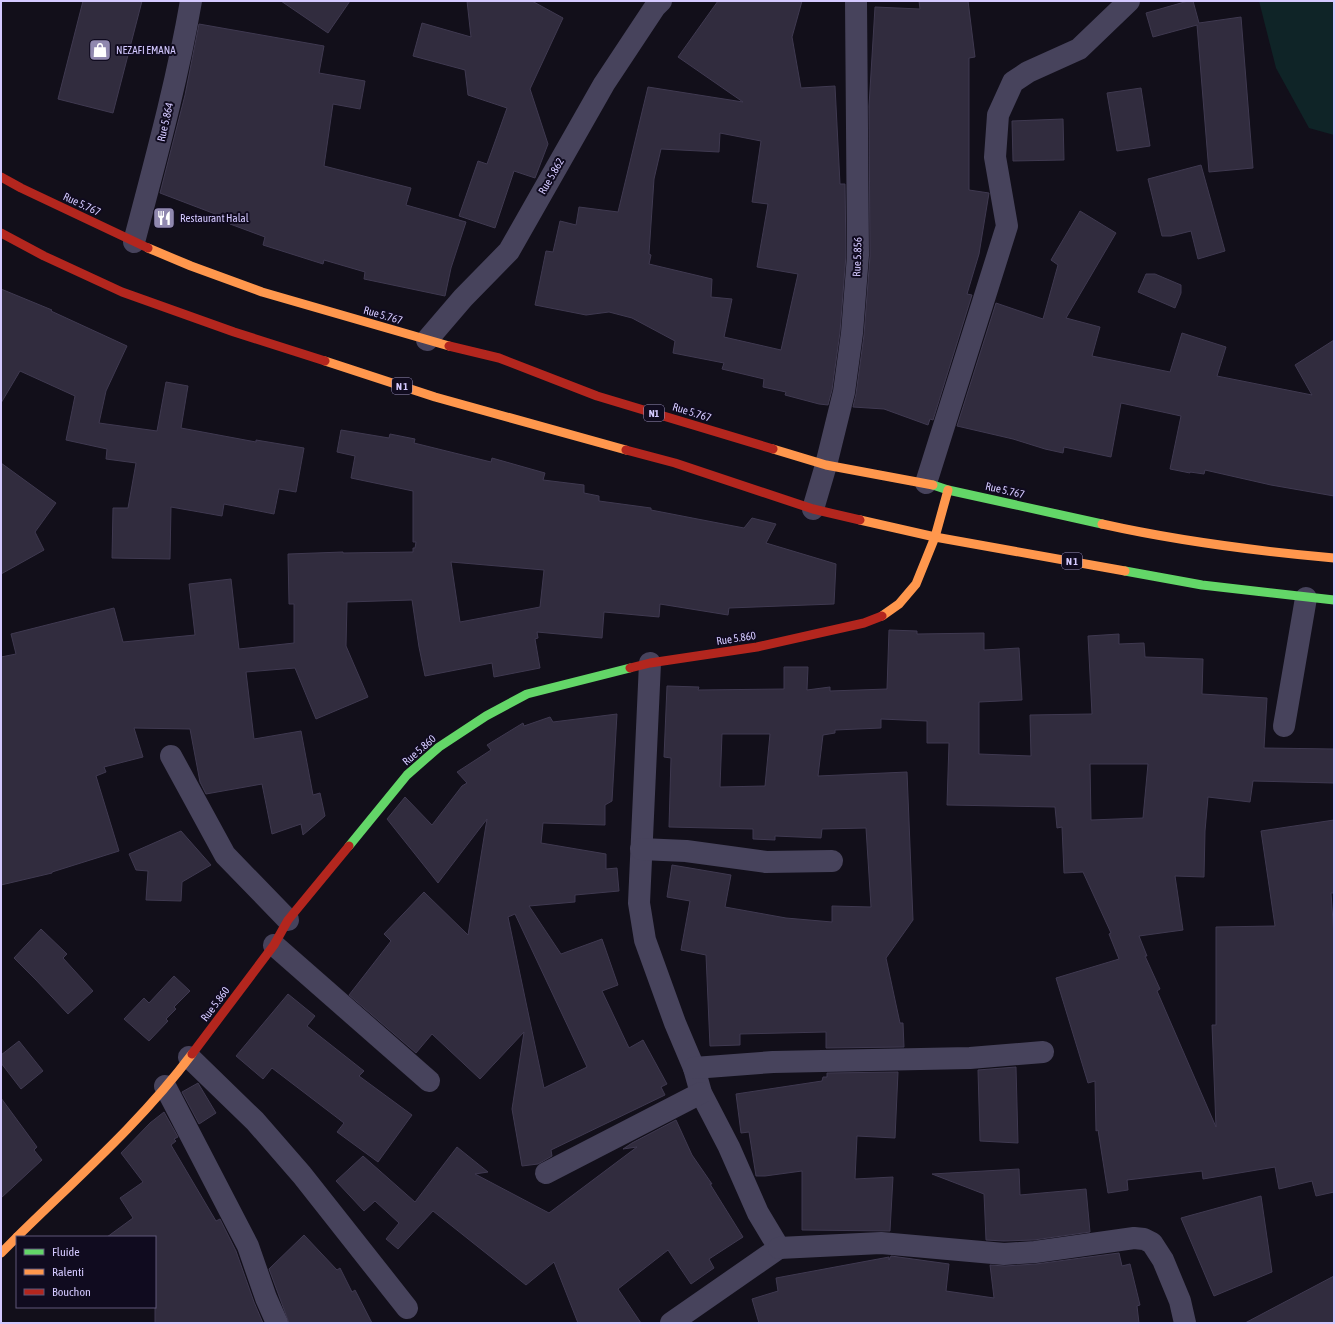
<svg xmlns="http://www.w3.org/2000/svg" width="1335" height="1324" font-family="'Asap Condensed',sans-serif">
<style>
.green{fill:#0f2427}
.building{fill:#312c3e;stroke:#3f3950;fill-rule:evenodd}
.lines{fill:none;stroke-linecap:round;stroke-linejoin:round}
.street{stroke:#47435c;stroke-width:22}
.fast{stroke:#63d668;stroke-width:9}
.slow{stroke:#ff974d;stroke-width:9}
.jam{stroke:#b3261e;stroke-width:9}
.labels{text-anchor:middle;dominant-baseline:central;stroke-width:4;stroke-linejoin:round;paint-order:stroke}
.shield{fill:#100b1f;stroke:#9990bc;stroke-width:1}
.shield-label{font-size:10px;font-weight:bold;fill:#d4c9ff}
.poi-label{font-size:11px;fill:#d4c9ff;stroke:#100b1f;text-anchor:start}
.street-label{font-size:11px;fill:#d4c9ff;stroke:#100b1f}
</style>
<rect width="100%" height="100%" fill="#120f1a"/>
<polygon class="green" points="1259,1 1334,1 1334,135 1309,128 1276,68"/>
<g class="building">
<polygon points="83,1 142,1 113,113 58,99"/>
<polygon points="281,1 350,1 328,33"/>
<polygon points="467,1 532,1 563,18 530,89 548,144 535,178 514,171 495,228 459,216 478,161 487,164 507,108 468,95 465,70 413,56 422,23 471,37"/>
<path d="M718 1H802L792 37 801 88 835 86 840 184H845L846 255 840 332 832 390 828 405 819 404 785 395 786 392 763 387 764 379 722 369 724 363 673 353 675 341 632 318 609 312 586 315 535 305 546 251 553 252 560 221 576 225 579 207 618 212 648 87 743 102 678 57ZM720 133 761 141 752 202 768 204 757 267 798 274 781 350 724 337 732 299 711 297 712 279 649 264 651 255 649 254 654 179 661 149 719 152Z"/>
<polygon points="919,1 968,1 975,57 969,58 969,190 989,193 979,254 967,294 972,295 933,420 930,419 928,425 884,409 853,407 856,394 864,335 870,256 869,106 875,7 920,9"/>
<polygon points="1188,1 1193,1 1199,23 1241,17 1253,168 1209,172 1197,25 1153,37 1146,13"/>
<polygon points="199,24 324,46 319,73 365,81 360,109 333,104 324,166 411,188 406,205 466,222 451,268 445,296 364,279 365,272 324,260 323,264 263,245 265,237 230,224 231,220 160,193 185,95"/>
<polygon points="1141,88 1150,146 1117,151 1107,93"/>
<polygon points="1063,119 1064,160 1013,161 1012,121"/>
<polygon points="1201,165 1225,251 1198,259 1191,231 1171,236 1162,236 1148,179"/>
<polygon points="1080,211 1116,233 1066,318 1100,327 1092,356 1170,372 1182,333 1226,347 1217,376 1312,395 1295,365 1334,340 1334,496 1271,485 1205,470 1204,474 1190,472 1190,473 1170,469 1181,416 1121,403 1111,457 1064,447 1063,453 1045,449 1013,439 957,426 996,303 1043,319 1058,265 1051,260"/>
<polygon points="1146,274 1155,274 1181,285 1181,293 1175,308 1138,292"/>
<polygon points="1,289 52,310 51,311 127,346 106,391 99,423 157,431 166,382 188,386 181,428 256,442 256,440 304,448 296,492 279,489 274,514 224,504 222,516 171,507 170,559 112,558 113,508 128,508 136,463 106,459 107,449 66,440 75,396 20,371 1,403"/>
<path d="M341 430 389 438 390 434 415 439 414 443 491 462 492 458 545 473 543 480 584 485V493L599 496V501L651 508V510L744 528 752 518 776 524 766 543 836 564 834 604 729 608 728 615 660 604 659 617 604 612 602 638 537 632 538 638 535 639 540 668 494 677 492 663 425 676 419 647 412 600 347 602 346 646 368 697 316 719 295 668 246 672 254 739 301 731 313 795 320 793 325 816 303 835 301 824 272 834 262 784 206 794 200 782 190 729 134 728 143 757 104 767 106 772 96 776 119 851 52 872V873L1 885V657L16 654 11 634 114 608 123 642 195 635 189 584 231 579 239 649 294 643V604H289L288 554 343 552V553L413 552V548H415L416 542H413V491L351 478 355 456 337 452ZM451 562 544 570 540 607 460 622Z"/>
<polygon points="1,463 56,503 35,532 44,550 1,574"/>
<path d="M889 630 917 631V634L984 633V650L1019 648 1022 700 979 702V754L1031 756 1030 715 1092 714 1088 636 1119 634V644L1144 643 1145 657 1203 659 1202 694 1267 698 1264 748 1334 749V783L1253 781 1250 802 1208 797 1205 831 1204 877 1175 876 1183 930 1139 936 1147 956H1145L1160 989 1157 991 1216 1127 1212 1025H1216V927L1275 926 1261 831 1334 820V893H1331L1334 936V1192L1316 1196 1312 1181 1279 1189 1275 1167 1203 1179 1202 1171 1127 1180 1128 1190 1108 1193 1098 1130 1096 1131 1095 1081 1088 1083 1056 978 1119 959 1109 934 1111 933 1083 872 1064 873 1062 827 1057 828 1055 807 947 805 949 743H927V721L881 719V728L835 730V733L823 735 818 776 907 772 913 920 886 958 900 1023H903L904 1047 826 1048V1032L740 1034V1045L710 1046 706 955 681 950 690 901 667 897 672 865 731 875 725 907 786 918 832 922V906L871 907 866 828 822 829 821 838 775 836V840L753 839V829L669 827 671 758 664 757 667 686 699 687 698 690 784 689V667H808L807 690 830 687V691L887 689ZM722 734H770L765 786 720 787ZM1090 764H1148L1143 818 1091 820Z"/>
<path d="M617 714 612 801 605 805V825L543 823 541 843 606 854V869L617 868 619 891 575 895V902L529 906 561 954 602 939 618 985 602 991 629 1048 643 1040 667 1084 661 1087 665 1095 551 1150 552 1156 538 1164 522 1166 512 1109 524 1032 480 1079 432 1034 416 1053 349 995 391 941 384 934 424 892 468 935 487 819 438 883 387 819 405 797 432 825 462 786 467 783 457 772 491 750 487 745 523 723 524 726 550 717 553 722ZM515 914 587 1067 544 1088 508 917Z"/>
<polygon points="181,831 211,865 182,882 181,901 146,900 148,871 136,870 129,854"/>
<polygon points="41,929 67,954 63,958 93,991 68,1014 36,980 14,958"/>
<polygon points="174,976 190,991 174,1007 176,1009 166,1019 168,1021 149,1041 124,1019 144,998 149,1003"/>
<polygon points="288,994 315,1016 307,1026 364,1071 359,1076 412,1115 378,1162 337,1132 344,1123 272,1068 263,1079 236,1056"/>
<polygon points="19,1041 43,1071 21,1089 1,1063 1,1055"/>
<polygon points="1016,1067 1018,1143 980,1141 978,1070"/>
<polygon points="898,1072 895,1138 857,1136 855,1179 893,1177 890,1231 802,1230 802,1171 765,1176 756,1176 749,1132 741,1133 736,1094 822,1081 823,1077 827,1077 827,1073"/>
<polygon points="198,1083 216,1113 199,1124 182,1092"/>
<polygon points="1,1098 37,1147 34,1150 42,1160 1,1198"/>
<polygon points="164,1112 178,1137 174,1139 176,1141 171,1145 216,1221 220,1219 236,1251 254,1302 263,1323 155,1323 155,1237 107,1237 133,1218 120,1198 143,1182 121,1153 150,1123"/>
<polygon points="676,1120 692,1155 712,1184 710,1184 743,1237 709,1259 714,1268 691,1284 668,1250 618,1289 641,1323 578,1323 554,1262 526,1285 433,1211 398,1249 386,1239 399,1223 375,1201 364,1211 336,1181 363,1156 415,1202 457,1147 488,1172 475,1174 549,1213 637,1147 623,1149 632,1143"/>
<polygon points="1019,1169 1020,1195 1086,1189 1090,1232 1034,1240 1004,1241 986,1240 984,1194 932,1174"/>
<polygon points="1261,1196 1272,1272 1214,1296 1181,1218"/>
<polygon points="304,1235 337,1270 340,1268 352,1292 355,1290 372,1323 289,1323 269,1269"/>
<polygon points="1119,1253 1122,1266 1130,1264 1140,1305 1137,1306 1139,1323 759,1323 752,1299 778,1291 776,1278 889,1257 889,1260 891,1256 949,1264 946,1291 994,1298 990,1265 1005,1266 1036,1264"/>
<polygon points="1334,1276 1334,1323 1245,1323"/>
</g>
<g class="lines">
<g class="street">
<path d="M134 242C155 162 177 82 191 1"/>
<polyline points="427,340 463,298 509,251 604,84 655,7 661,1"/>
<polyline points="926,483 1007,226 995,157 998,115 1013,82 1028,72 1079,49 1129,1"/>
<polyline points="813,509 826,465 844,392 852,333 858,255 856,1"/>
<polyline points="650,663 639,903 645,940 675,1023 694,1068 701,1093 729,1147 758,1213 779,1248 671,1323"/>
<polyline points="1284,726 1306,598"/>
<polyline points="171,756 225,855 288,920"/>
<polyline points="641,849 686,851 766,862 832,861"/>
<polyline points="274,945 429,1081"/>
<polyline points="189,1057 255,1121 302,1175 407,1308"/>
<polyline points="694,1068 773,1062 970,1058 1043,1052"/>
<polyline points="165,1086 248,1246 266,1298 277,1323"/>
<polyline points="546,1173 701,1093"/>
<polyline points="779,1248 881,1243 1004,1254 1035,1252 1134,1238 1144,1239 1152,1243 1163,1260 1180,1301 1185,1323"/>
</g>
<g class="fast">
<polyline points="933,485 948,490 1102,524"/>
<polyline points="1125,571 1202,585 1334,600"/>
<polyline points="349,846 407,775 439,747 486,716 527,694 630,668"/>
</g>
<g class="slow">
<polyline points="148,248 191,266 262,292 449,346"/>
<polyline points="325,361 435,397 626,450"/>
<polyline points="773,449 826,465 933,485"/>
<polyline points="860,520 935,537 1125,571"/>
<path d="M1102 524C1178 541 1256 551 1334 558"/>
<polyline points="882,616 899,604 916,584 935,537 948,490"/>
<path d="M17 1237C77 1178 141 1122 192 1054"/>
<polyline points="1,1253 17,1237"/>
</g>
<g class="jam">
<polyline points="1,177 21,188 148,248"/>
<polyline points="1,233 44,256 122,292 234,332 325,361"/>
<polyline points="449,346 499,358 597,396 773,449"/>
<polyline points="626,450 675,463 813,509 860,520"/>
<polyline points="630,668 650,663 757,647 864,623 882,616"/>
<polyline points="192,1054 274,945 288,920 349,846"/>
</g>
</g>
<defs>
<g id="shop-square" transform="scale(1.15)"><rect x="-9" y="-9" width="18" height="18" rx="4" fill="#9088af" stroke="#100b1f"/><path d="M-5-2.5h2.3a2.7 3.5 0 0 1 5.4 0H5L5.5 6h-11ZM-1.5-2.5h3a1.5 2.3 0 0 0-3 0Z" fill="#fff"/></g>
<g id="restaurant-square" transform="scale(1.15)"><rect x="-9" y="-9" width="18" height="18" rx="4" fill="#9088af" stroke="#100b1f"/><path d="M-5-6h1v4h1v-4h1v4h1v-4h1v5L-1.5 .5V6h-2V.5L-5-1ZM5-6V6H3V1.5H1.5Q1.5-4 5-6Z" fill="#fff"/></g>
</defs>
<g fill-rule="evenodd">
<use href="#shop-square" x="100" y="50"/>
<use href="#restaurant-square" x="164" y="218"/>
</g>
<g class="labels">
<g class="shield">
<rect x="392" y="378" width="20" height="16" rx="3"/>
<rect x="644" y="405" width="20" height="16" rx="3"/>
<rect x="1062" y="553" width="20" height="16" rx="3"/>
</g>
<g class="shield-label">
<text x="402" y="386">N 1</text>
<text x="654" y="413">N1</text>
<text x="1072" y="561">N 1</text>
</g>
<g class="poi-label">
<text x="116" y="50">NEZAFI EMANA</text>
<text x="180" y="218">Restaurant Halal</text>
</g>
<g class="street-label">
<text transform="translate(165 122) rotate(-77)">Rue 5.864</text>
<text transform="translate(551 176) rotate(-60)">Rue 5.862</text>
<text transform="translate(82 204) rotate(25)">Rue 5.767</text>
<text transform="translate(857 257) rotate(-88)">Rue 5.856</text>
<text transform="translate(383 315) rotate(16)">Rue 5.767</text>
<text transform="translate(692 412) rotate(17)">Rue 5.767</text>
<text transform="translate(1005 490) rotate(13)">Rue 5.767</text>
<text transform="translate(736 638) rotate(-9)">Rue 5.860</text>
<text transform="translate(419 750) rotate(-41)">Rue 5.860</text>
<text transform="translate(215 1004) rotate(-53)">Rue 5.860</text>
</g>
</g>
<rect width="1335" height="1324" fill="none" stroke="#d4c9ff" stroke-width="4"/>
<rect x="16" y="1236" width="140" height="72" fill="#100b1f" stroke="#5e5779"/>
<rect x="24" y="1249" width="20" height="6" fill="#63d668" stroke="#5e5779"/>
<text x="52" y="1256" font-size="12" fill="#d4c9ff">Fluide</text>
<rect x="24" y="1269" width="20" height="6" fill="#ff974d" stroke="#5e5779"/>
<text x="52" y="1276" font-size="12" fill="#d4c9ff">Ralenti</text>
<rect x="24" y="1289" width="20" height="6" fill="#b3261e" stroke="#5e5779"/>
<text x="52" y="1296" font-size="12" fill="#d4c9ff">Bouchon</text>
</svg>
